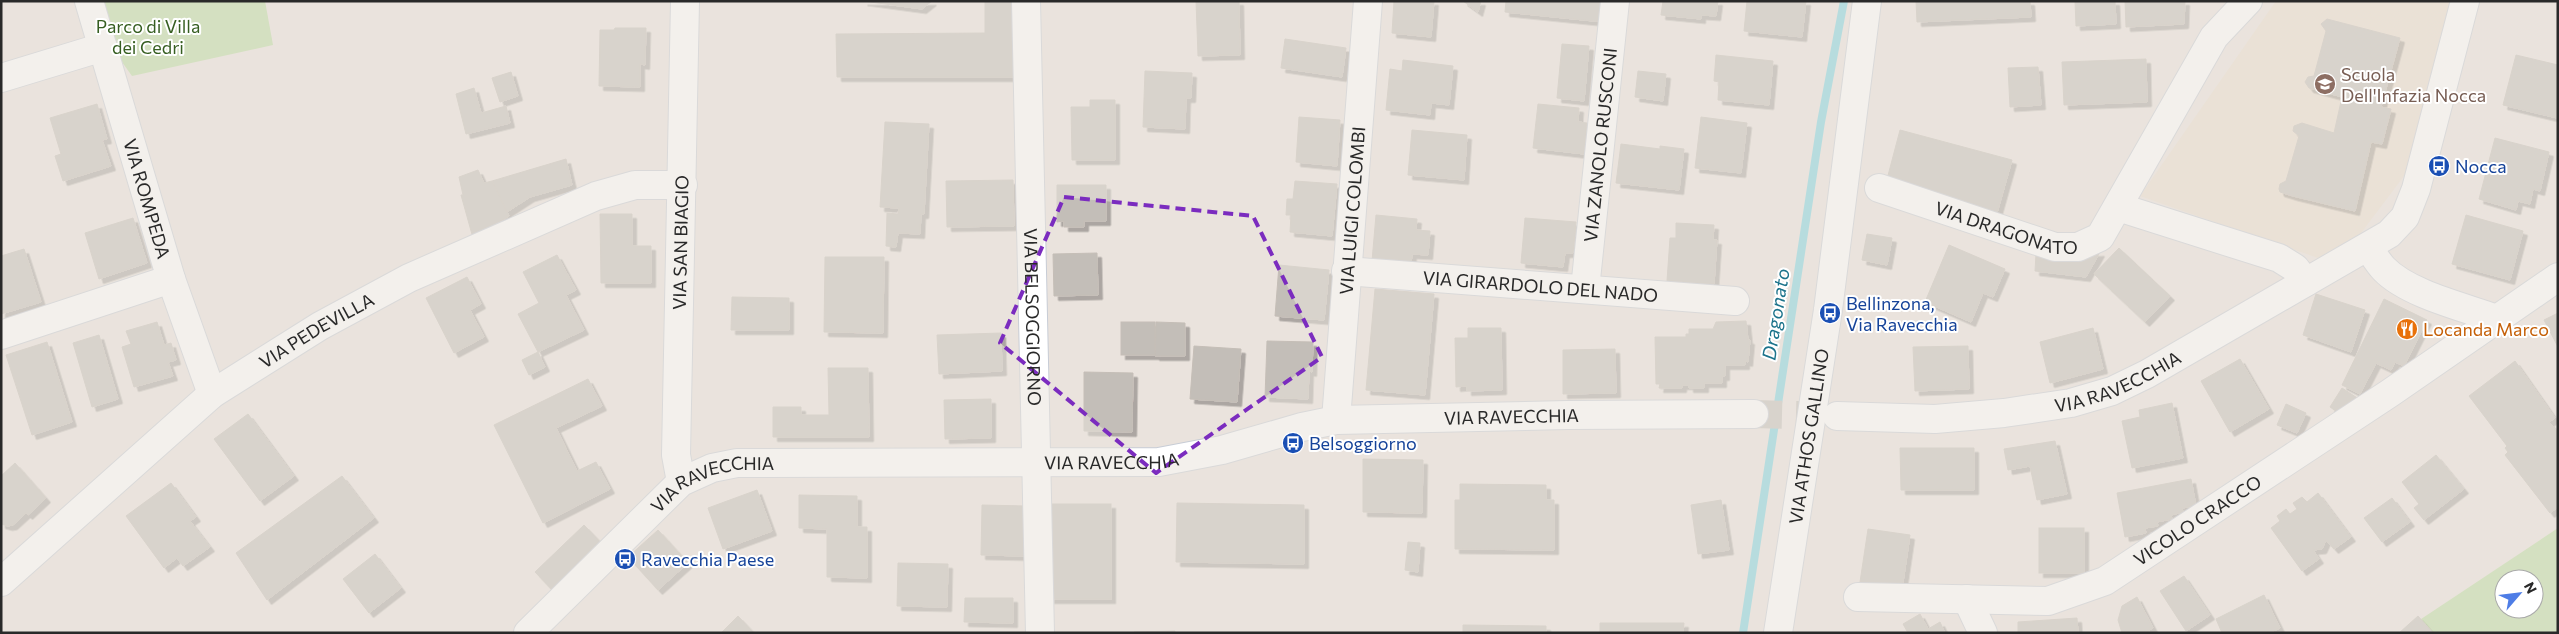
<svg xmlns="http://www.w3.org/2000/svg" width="2559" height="634" font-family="Commissioner,sans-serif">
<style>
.education{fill:#eaddce}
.green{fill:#bbdb9f;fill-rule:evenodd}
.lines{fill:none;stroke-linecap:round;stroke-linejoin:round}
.stream{stroke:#7bd3e1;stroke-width:8}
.building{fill:#c3beb8;stroke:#c5beb7;filter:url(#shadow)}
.street-tunnel{stroke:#c3beb9;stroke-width:28;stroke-dasharray:28 14;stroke-linecap:butt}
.street-casing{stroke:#c8cdd6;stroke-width:30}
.street{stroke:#fff;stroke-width:28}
.marked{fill:none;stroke:#7b2cbf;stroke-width:4;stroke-dasharray:10 6;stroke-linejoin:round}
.labels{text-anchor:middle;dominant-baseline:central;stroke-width:4;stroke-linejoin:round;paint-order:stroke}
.park-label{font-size:18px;fill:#365e21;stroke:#fff}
.education-label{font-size:18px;fill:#785e54;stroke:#fff;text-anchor:start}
.street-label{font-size:18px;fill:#292929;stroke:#fff}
.transit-label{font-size:18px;fill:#164399;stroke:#fff;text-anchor:start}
.food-label{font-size:18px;fill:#c56008;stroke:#fff;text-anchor:start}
.water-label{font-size:19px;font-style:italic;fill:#1c738b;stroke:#fff}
</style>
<defs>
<filter id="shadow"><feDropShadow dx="4.5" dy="4.5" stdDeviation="0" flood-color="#0004"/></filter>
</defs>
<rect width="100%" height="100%" fill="#eae3dd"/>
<polygon class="education" points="2276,1 2452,1 2410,168 2358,237 2324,260 2140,196"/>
<g class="green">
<polygon points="97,1 265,1 273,45 132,76 112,48"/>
<path d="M2558 528V633H2400ZM2504 579H2534V609H2504Z"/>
</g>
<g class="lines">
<polyline class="stream" points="1743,633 1821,122 1844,1"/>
</g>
<g class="building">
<polygon points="863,1 932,1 922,9"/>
<polygon points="985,1 1018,1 1019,77 837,77 836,34 985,33"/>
<polygon points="1196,1 1239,1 1240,55 1198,56"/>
<polygon points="1394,1 1434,1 1431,37 1392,33"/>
<polygon points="1463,1 1481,1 1478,12"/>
<polygon points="1506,1 1605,1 1603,22 1505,12"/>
<polygon points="1663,1 1718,1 1716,16 1701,15 1701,19 1661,15"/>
<polygon points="1747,1 1806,1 1802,37 1744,31"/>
<polygon points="1916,1 2030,1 2031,17 1917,22"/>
<polygon points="2075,1 2115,1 2116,24 2076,26"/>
<polygon points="2125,1 2185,1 2184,24 2126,27"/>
<polygon points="2327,19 2400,38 2381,107 2391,109 2382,144 2371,142 2355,211 2293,196 2280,192 2279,189 2280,184 2286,181 2299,136 2293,131 2294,126 2302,123 2334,133 2342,97 2309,88 2305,82 2308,77 2314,76 2326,31 2321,24"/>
<polygon points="615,28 646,28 645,65 640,64 640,87 599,86 600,30 614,30"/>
<polygon points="1285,39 1346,48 1342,77 1281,68"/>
<polygon points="1562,44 1589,46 1584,101 1557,98"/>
<polygon points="1716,55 1773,61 1769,105 1718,100 1719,82 1714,81"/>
<polygon points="2516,55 2558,65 2557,118 2503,105"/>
<polygon points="2146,59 2147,102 2064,105 2062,62"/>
<polygon points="1403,60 1453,66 1449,105 1431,103 1430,115 1386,110 1390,69 1402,71"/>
<polygon points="2038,67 2041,105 2010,107 2008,68"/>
<polygon points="1145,71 1192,73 1191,98 1186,98 1185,129 1143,127"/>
<polygon points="1638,71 1666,74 1663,101 1635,97"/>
<polygon points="511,72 518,96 500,102 492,78"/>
<polygon points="474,88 481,113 506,106 510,123 466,134 456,94"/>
<polygon points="1090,100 1115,100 1115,160 1072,160 1071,107 1090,107"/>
<polygon points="97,104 107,139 102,140 111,166 63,181 55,156 61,154 50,118"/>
<polygon points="1538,104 1579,108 1578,122 1587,123 1584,154 1533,148"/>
<polygon points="1299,117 1340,120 1337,166 1296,162"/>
<polygon points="1701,117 1747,123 1741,173 1695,168"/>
<polygon points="885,122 929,124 924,214 921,214 920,234 898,233 896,247 886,246 887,213 898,214 899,208 880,207"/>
<polygon points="1412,130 1467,135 1464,180 1408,175"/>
<polygon points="1900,130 2012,160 1997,213 1886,183"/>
<polygon points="2495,138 2549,152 2540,191 2533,189 2530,204 2518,201 2516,210 2479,199"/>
<polygon points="1621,144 1660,149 1660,146 1684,149 1679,190 1616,183"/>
<polygon points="566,159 572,185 530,197 507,212 492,181"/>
<polygon points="478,170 484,183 492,181 509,216 473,238 461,195 463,195 459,177"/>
<polygon points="1013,180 1014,226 947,227 946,181"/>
<polygon points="1295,181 1337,184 1332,236 1290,232 1291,215 1286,215 1287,199 1293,199"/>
<polygon points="1057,185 1106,185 1106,221 1084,221 1084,227 1064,227 1064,221 1057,222"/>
<polygon points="600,214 632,214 632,246 651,246 651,283 601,283"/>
<polygon points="1376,215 1417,219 1416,230 1430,231 1428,255 1412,254 1411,265 1372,261"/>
<polygon points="2466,215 2523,231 2510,280 2452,264"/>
<polygon points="133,218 147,263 99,279 85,233"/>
<polygon points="1525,218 1576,222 1573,253 1565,253 1563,267 1521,263"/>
<polygon points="1676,223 1714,225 1713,240 1717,240 1714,284 1667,281 1670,238 1676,238"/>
<polygon points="1867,234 1892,238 1887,265 1862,260"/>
<polygon points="1949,245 2005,269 1993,297 1983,293 1971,322 1925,302"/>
<polygon points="2119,248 2170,296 2145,322 2094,274"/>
<polygon points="24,249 41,302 1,314 1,256"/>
<polygon points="2100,252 2086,277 2035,271 2036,254"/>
<polygon points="1097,253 1098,295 1054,296 1053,254"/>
<polygon points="557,255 576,290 566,295 584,330 538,352 518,314 539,303 523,272"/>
<polygon points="825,257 884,257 883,333 824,332"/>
<polygon points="1279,265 1329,270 1324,320 1275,316"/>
<polygon points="467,277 481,304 470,310 484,337 454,353 426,298"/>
<polygon points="1375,289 1434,294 1425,395 1366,390"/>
<polygon points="2316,294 2365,310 2351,352 2303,335"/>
<polygon points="732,297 789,298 789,330 731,330"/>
<polygon points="2384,299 2427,320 2404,366 2395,362 2391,370 2376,363 2360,394 2342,385"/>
<polygon points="2558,313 2558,347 2544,320"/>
<polygon points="1746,321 1748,340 1750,340 1748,362 1745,361 1745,365 1725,365 1725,376 1722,376 1722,383 1704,383 1704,388 1689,388 1689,385 1682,385 1682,388 1659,388 1660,384 1656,384 1655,337 1686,337 1686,334 1689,334 1689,329 1713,329 1716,322"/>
<polygon points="157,322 164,345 171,343 176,360 168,362 173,376 134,387 122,347 131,344 126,331"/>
<rect x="1121" y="322" width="34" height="33"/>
<polygon points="1156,322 1185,323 1185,356 1155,356"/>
<polygon points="1468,328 1501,328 1502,390 1467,391 1467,386 1456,387 1455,338 1468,338"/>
<polygon points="2093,328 2103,369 2050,383 2040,342"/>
<polygon points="1001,333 1002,371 939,374 937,335"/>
<polygon points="99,335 118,399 92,407 73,343"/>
<polygon points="1267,341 1313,342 1312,372 1309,371 1308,399 1265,397"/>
<polygon points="47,342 72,422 32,435 6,355"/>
<polygon points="1194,346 1241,349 1237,402 1190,399"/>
<polygon points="1968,346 1969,389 1915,391 1913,347"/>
<polygon points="1615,349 1616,393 1563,394 1563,350"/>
<polygon points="538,352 545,367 529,375 522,360"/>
<polygon points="2240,359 2269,409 2230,432 2201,381"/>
<polygon points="2515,361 2555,418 2549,422 2558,433 2558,507 2550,513 2505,455 2508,452 2505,448 2507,446 2469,396"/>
<polygon points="828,368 868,368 869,437 773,437 773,407 801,407 801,415 829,415"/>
<polygon points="1084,372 1133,373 1132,432 1084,431"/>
<polygon points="588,379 602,406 556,428 577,471 596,462 610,489 543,523 494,425"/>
<polygon points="2342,388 2362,401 2343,416 2330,407"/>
<polygon points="991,399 991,438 945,439 944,400"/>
<polygon points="2172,403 2183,458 2132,468 2122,421 2140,417 2139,410"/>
<polygon points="2286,404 2306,413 2297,433 2277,425"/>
<polygon points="248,414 294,476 260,501 214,439"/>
<polygon points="2055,441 2067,494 2037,500 2030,466 2008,470 2004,449"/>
<polygon points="1900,448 1974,448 1974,490 1901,490"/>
<polygon points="2436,455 2464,489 2424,520 2414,508 2419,504 2402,482"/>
<polygon points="1363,459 1423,460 1422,513 1363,512"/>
<polygon points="15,463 46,498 28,515 26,513 13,525 8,526 1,524 1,476"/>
<polygon points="342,476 374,518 267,600 236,553"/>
<polygon points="2191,479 2196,506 2182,508 2183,512 2171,515 2172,519 2157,522 2158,526 2145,528 2146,533 2125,537 2117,493"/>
<polygon points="171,483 196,517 190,521 210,547 183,566 177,558 164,568 126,516"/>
<polygon points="1460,484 1546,485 1546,500 1554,500 1554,550 1455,549 1455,500 1460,500"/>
<polygon points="757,490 772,531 723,549 708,508"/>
<polygon points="2318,493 2351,537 2334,549 2326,540 2322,549 2313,550 2319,559 2302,571 2271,528 2280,521 2277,516 2286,509 2290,514 2297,509 2293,503 2302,497 2307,502"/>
<polygon points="799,495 857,496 857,527 867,527 867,578 827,577 827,529 799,528"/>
<polygon points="2392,498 2410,522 2382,542 2364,518"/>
<polygon points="1721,500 1729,550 1698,554 1691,505"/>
<polygon points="1177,503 1304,505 1304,564 1176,562"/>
<rect x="1050" y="504" width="61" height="95"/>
<polygon points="982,505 1026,506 1026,556 981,555"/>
<polygon points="584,525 606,548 557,595 535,572"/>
<rect x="2039" y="528" width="45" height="45"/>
<polygon points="1868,529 1910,535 1902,589 1860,582"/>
<polygon points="658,530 688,563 658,590 628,557"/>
<polygon points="1408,542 1420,543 1418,572 1405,570"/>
<polygon points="375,554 401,588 369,613 343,579"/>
<polygon points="898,563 948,564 947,607 897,606"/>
<polygon points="2184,576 2210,615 2186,631 2160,591"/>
<polygon points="2264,595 2280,628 2269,633 2222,633 2216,619"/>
<polygon points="2137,597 2153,628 2149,630 2150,633 2122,633 2118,620 2122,606"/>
<polygon points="965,598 1013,598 1013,623 964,622"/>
<polygon points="1920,614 1928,629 1940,622 1945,633 1908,633 1903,624"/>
<polygon points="738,616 754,633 721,633"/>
<polygon points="2418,616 2433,633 2399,633"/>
<polygon points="2077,618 2078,633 2018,633 2018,622"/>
<polygon points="1600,623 1684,623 1683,633 1600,633"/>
<polygon points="1463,625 1546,626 1546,633 1463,633"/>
<polygon points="1175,631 1175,633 1134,633 1134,632"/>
</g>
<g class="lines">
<polyline class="street-tunnel" points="1754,414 1835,416"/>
<g class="street-casing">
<g id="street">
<path id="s1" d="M89 1 171 279 212 394"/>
<path id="s2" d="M1026 1 1040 633"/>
<polyline points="1,78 103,47"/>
<path id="s3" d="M1879 188 2055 247H2078L2100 237 2214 37 2248 1"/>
<polyline points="2118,207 2279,258 2295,268 2306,282"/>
<path d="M2368 247C2373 254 2378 263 2384 269 2408 294 2464 307 2497 319"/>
<path id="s4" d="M1346 271 1735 301"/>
<path id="s5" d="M1585 289 1615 1"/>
<polyline points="1,335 171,279"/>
<path id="s6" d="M1837 416 1935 419 2004 413 2071 403 2112 391 2147 374 2389 234 2405 217 2416 189 2465 1"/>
<path id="s7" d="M1336 420 1368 1"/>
<path id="s8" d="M681 482 676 455 685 1"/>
<path id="s9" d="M1 582 212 394 320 326 409 278 596 196 635 185H683"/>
<path id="s10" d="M1858 597 2048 601 2105 581 2390 393 2558 277"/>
<polyline points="1967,599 1983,633"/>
<path id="s11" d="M528 633 681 482 712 468 737 463 1159 462 1222 450 1302 427 1336 420 1568 415 1754 414"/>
<path id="s12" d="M1778 633 1828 310 1867 1"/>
</g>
</g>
<use href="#street" class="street"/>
</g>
<path d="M0 0H2559V634H0ZM1064 197 1253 216 1322 357 1156 473 1000 343Z" fill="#eae3dd" fill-opacity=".55" fill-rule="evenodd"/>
<path class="marked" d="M1064 197 1253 216 1322 357 1156 473 1000 343Z"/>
<defs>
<g id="school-disc" transform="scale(1.125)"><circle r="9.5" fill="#8d6e63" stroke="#fff"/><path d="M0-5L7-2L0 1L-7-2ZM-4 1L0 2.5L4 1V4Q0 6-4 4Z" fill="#fff"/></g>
<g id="bus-disc" transform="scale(1.125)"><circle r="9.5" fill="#1a4fb4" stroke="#fff"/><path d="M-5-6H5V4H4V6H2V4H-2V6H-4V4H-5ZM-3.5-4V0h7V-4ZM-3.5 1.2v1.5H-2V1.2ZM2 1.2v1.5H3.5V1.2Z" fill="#fff"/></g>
<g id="restaurant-disc" transform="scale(1.125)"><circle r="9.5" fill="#e8710a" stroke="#fff"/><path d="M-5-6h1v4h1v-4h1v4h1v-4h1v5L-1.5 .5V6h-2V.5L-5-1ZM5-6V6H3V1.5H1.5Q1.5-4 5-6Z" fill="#fff"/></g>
</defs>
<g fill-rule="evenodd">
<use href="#school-disc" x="2325" y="84"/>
<use href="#bus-disc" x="2439" y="166"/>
<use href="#bus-disc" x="1830" y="313"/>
<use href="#restaurant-disc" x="2407" y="329"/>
<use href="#bus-disc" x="1293" y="443"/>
<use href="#bus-disc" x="625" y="559"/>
</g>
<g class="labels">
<g class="park-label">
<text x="148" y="26">Parco di Villa<tspan x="148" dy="21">dei Cedri</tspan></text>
</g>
<g class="education-label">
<text x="2341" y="74">Scuola<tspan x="2341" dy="21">Dell'Infazia Nocca</tspan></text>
</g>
<g class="street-label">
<text stroke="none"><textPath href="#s5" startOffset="145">VIA ZANOLO RUSCONI</textPath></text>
<text stroke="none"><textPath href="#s1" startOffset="206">VIA ROMPEDA</textPath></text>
<text stroke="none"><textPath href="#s7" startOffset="210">VIA LUIGI COLOMBI</textPath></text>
<text stroke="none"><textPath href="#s3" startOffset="134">VIA DRAGONATO</textPath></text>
<text stroke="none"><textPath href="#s8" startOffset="240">VIA SAN BIAGIO</textPath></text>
<text stroke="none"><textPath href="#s4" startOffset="195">VIA GIRARDOLO DEL NADO</textPath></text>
<text stroke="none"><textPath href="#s2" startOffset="316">VIA BELSOGGIORNO</textPath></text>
<text stroke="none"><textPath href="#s9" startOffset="405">VIA PEDEVILLA</textPath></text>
<text stroke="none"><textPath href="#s6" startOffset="286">VIA RAVECCHIA</textPath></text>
<text stroke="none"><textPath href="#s11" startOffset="1054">VIA RAVECCHIA</textPath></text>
<text stroke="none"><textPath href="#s12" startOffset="199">VIA ATHOS GALLINO</textPath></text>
<text stroke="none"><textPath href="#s11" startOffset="649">VIA RAVECCHIA</textPath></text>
<text stroke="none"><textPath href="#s11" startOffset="244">VIA RAVECCHIA</textPath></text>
<text stroke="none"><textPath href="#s10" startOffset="361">VICOLO CRACCO</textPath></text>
</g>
<g class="transit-label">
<text x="2455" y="166">Nocca</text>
<text x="1846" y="303">Bellinzona,<tspan x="1846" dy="21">Via Ravecchia</tspan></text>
<text x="1309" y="443">Belsoggiorno</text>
<text x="641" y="559">Ravecchia Paese</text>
</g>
<g class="food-label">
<text x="2423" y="329">Locanda Marco</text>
</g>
<g class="water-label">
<text transform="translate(1775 314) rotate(-81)">Dragonato</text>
</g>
</g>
<rect width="2559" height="634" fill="none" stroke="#292929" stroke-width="5"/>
<g transform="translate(2519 594) rotate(62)"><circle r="24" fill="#ffffff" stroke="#a9a9a9"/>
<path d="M0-4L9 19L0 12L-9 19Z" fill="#4e7de6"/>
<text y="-8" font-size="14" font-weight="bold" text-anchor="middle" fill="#292929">N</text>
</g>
</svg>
